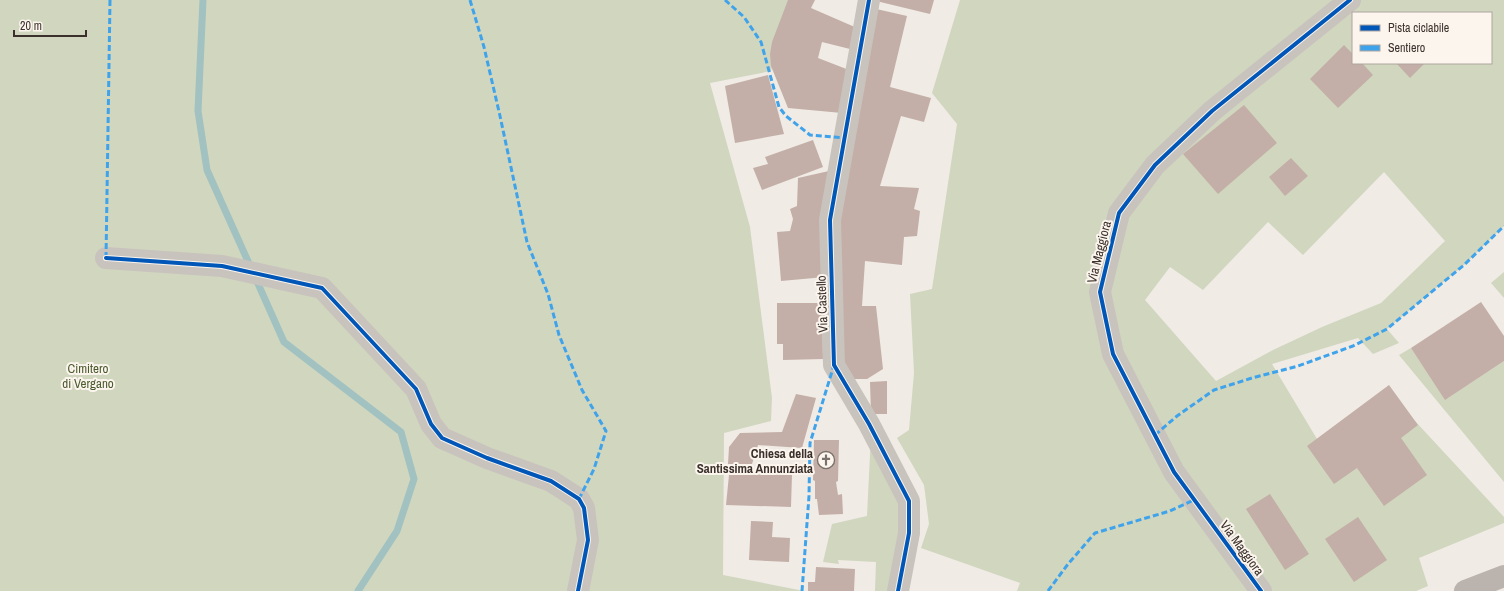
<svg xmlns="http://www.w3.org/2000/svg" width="1504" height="591" font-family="'Archivo Narrow',sans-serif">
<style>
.green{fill:#d1d6bf;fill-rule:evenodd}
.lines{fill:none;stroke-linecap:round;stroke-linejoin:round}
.stream{stroke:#a1c2c1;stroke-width:7}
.building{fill:#c3afa7}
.minor{stroke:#c9c3be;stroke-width:22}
.secondary{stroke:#bab3ae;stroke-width:22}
.quiet{stroke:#3fa3eb;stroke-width:3;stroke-dasharray:6 3;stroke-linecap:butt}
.cycleway-casing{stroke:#fbf5ee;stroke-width:6}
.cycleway{stroke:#0057b8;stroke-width:4}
.labels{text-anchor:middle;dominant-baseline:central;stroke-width:4;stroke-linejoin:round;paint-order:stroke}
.street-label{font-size:13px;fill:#3b302b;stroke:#fbf5ee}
.park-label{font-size:13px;fill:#4a5a2e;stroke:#fbf5ee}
.poi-label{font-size:13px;font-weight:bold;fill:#3b302b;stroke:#fbf5ee;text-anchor:end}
</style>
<rect width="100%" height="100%" fill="#f0ebe5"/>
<g class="green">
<polygon points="0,0 793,0 782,28 771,71 710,83 750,227 772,398 771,421 724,433 723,575 804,591 0,591"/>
<path d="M960 0H1504V226L1464 265 1387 329 1399 343 1373 354 1358 338 1272 364 1317 439 1415 421 1504 517V523L1419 558 1428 586 1416 591H1017L1020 583 921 548 929 524 924 485 897 438 909 430 914 373 910 294 932 289 957 124 932 93ZM1353 13H1491V63H1353ZM1384 172 1445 241 1381 303 1322 327 1273 350 1216 381 1145 300 1170 267 1203 290 1268 222 1303 255Z"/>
<polygon points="1504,272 1504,298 1491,283"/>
<polygon points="1411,348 1446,399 1504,361 1504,482 1399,355"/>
<polygon points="871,435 904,493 890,591 875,591 876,562 838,560 839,564 823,562 832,524 867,516"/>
</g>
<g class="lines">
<g class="stream">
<polyline points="203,0 198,111 207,170 251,268"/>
<polyline points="255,277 284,342 401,432 414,479 397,531 358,591"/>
</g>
</g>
<g class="building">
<polygon points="788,0 815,0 811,8 857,28 854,50 822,42 818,58 849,70 842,113 788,108 771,66 770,54 772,42"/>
<polygon points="872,0 934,0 930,14"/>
<polygon points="872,8 907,16 890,87 931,98 924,122 901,116 880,186 919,188 914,209 920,211 917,236 904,237 902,265 865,261 862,306 876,306 883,369 867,379 852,379 842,360 834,256"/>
<polygon points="1344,45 1353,54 1353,63 1362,63 1373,75 1338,108 1310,79"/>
<polygon points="1396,63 1425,63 1410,78"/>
<polygon points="768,75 784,134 735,143 725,86"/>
<polygon points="1244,105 1277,143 1218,194 1183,154"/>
<polygon points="813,140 823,167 762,190 753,168 768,164 765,157"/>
<polygon points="1291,158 1308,176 1285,196 1269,177"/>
<polygon points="829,171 825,277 781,281 777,232 790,231 793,219 790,209 797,206 798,178"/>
<polygon points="1481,302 1504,336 1504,361 1445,400 1411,348"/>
<polygon points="777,303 822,303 823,359 783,360 783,344 777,344"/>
<polygon points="887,381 887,414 871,414 870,382"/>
<polygon points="1389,385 1418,425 1401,438 1427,475 1384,506 1357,468 1334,484 1307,446"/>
<polygon points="796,394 816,398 802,448 758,445 752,464 728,464 729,447 740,433 782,432"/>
<polygon points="814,440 839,440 838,481 836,482 838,495 842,494 843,514 819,515 817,499 815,499 815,481 813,480"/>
<polygon points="792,474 791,507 726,505 729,475"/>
<polygon points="1270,494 1309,554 1285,570 1246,509"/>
<polygon points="1358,517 1387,560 1354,582 1325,539"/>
<polygon points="751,521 773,522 772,537 790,538 789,562 749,560"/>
<polygon points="816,567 855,569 854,591 808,591 808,582 815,582"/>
</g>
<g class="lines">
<g class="minor">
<polyline points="869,0 830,220 834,365 869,424 909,501 909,533 898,591"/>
<polyline points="106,258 222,266 322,288 416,389 431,424 442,438 487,458 551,481 579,499 584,508 588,540 578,591"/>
<polyline points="1261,591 1174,472 1113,354 1100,292 1119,213 1155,165 1212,111 1350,0"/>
</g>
<polyline class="secondary" points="1465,591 1504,576"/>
<g class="quiet">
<polyline points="470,0 484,47 500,116 527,242 548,294 559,335 582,390 606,431 594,469 579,499"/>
<polyline points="725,0 744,17 761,42 779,107 786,116 810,135 845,138"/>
<polyline points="106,258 110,0"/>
<polyline points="1155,435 1177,416 1214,390 1252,378 1298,366 1353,346 1387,329 1464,265 1504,226"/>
<polyline points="802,591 809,496 810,443 834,365"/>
<polyline points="1048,591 1068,564 1095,533 1170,511 1194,500"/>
</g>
<g class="cycleway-casing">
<g id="cycleway">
<polyline points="869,0 830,220 834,365 869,424 909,501 909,533 898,591"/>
<polyline points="106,258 222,266 322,288 416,389 431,424 442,438 487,458 551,481 579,499 584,508 588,540 578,591"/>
<polyline points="1261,591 1174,472 1113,354 1100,292 1119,213 1155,165 1212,111 1350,0"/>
</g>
</g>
<use href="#cycleway" class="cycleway"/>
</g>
<defs>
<g id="church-ring" transform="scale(0.9)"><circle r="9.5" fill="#fbf5ee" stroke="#7a716c" stroke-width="1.5"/><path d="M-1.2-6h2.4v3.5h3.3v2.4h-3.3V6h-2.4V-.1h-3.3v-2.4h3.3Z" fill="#7a716c"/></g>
</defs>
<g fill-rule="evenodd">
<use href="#church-ring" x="826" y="460"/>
</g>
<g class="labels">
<g class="street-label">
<text transform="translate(1099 252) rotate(-76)">Via Maggiora</text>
<text transform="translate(822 304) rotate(-92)">Via Castello</text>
<text transform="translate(1242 548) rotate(54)">Via Maggiora</text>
</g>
<g class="park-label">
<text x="88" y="368">Cimitero<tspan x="88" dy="15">di Vergano</tspan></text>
</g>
<g class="poi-label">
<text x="813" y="453">Chiesa della<tspan x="813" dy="15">Santissima Annunziata</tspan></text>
</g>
</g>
<rect x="1352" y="12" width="140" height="52" fill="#fbf5ee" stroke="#aea6a0"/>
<rect x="1360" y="25" width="20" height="6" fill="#0057b8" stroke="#aea6a0"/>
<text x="1388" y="32" font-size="12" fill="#3b302b">Pista ciclabile</text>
<rect x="1360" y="45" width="20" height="6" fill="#3fa3eb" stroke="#aea6a0"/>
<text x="1388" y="52" font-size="12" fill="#3b302b">Sentiero</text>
<path d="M14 30v6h72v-6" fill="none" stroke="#3b302b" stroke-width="2"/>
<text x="20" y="30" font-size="12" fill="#3b302b" stroke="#fbf5ee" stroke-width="3" paint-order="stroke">20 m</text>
</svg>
